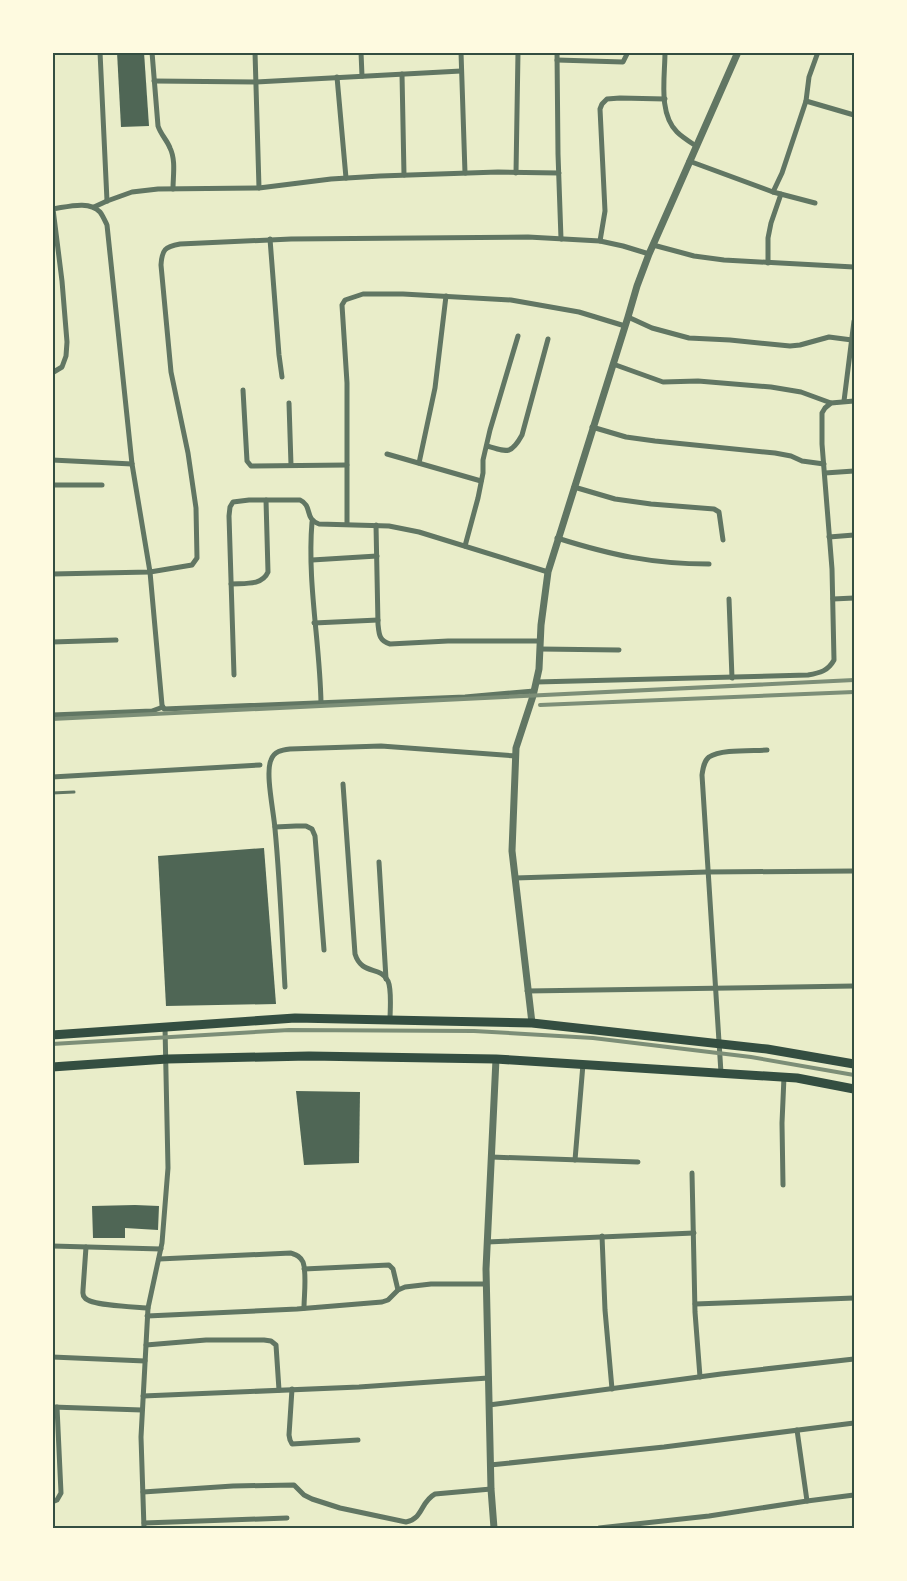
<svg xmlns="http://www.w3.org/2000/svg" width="907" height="1581" font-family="'Fira Sans Condensed',sans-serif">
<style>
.building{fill:#4f6655}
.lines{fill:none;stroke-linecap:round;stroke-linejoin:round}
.service{stroke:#617663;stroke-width:3}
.minor{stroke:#617663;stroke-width:5}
.tertiary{stroke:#617663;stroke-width:7}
.trunk{stroke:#344e41;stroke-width:9}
.rail{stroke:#7c8e77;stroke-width:4}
.neatline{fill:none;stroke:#344e41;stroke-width:2}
</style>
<rect width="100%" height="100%" fill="#e9edc9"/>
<g class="building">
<polygon points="117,52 144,52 149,126 121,127"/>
<polygon points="264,848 276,1004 166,1006 158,856"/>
<polygon points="296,1091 360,1092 359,1163 304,1165"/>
<polygon points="135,1205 159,1206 158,1230 125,1228 125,1238 93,1238 92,1206"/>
</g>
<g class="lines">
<polyline class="service" points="52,793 74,792"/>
<g class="minor">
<polyline points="100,52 107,201"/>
<path d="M152 52 158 126C161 135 167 140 170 148 176 160 173 176 173 189"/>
<polyline points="255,52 259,188"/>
<polyline points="361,52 362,76"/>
<polyline points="461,52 465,173"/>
<polyline points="557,52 558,154 561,239"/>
<path d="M665 52C665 77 658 113 677 132 682 137 690 142 696 146"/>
<polyline points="557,60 623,62 628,52"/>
<polyline points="402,74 404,175"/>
<polyline points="337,77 346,178"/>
<polyline points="154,81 256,82 461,71"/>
<polyline points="806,101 854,115"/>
<polyline points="689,161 773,192 815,203"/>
<polyline points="516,173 518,52"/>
<polyline points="773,192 782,173 806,101 809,77 818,52"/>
<polyline points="94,207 107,201 132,192 158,189 259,188 331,179 380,176 498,172 559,173"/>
<path d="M52 209C67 207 89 200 100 212 103 216 105 221 107 225L132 464 150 572 162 705 164 709 465 697 534 691"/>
<polyline points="270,239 279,355 282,377"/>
<polyline points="600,241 605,211 600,109 602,104 607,99 620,98 665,99"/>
<polyline points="653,245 694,256 724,260 854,267"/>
<polyline points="768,263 768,238 771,223 781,194"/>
<polyline points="628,317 652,328 689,338 730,340 790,346 800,345 829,337 852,340"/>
<polyline points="613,364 663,382 698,381 771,387 801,392 831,403"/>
<polyline points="52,373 62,367 66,356 67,342 62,281 53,209"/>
<polyline points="243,390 247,461 251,466 347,465"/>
<polyline points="844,401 854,321"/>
<polyline points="289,403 291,465"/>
<polyline points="592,427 626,437 655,441 775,453 791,456 802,461 824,464"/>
<path d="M487 446C507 452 511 455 522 435L548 339"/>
<polyline points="387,454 481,481"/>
<polyline points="52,460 132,464"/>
<polyline points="419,463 435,388 446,296"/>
<polyline points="825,473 854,471"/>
<polyline points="52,485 102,485"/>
<polyline points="574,487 615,499 651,504 714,509 719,512 723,540"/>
<path d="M312 522C307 582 320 643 321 703"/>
<polyline points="347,524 347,383 342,305 345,300 363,294 403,294 511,300 579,312 625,326"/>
<path d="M376 525 378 624C379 634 379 641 390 644L448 641H540"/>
<polyline points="829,537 854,535"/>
<path d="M557 538C611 555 652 564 709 564"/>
<polyline points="465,546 478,498 483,473 483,460 490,430 518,336"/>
<polyline points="312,560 377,556"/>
<path d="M52 574 150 572 192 565 197 558 196 508 188 453 171 372 161 265C162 249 165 247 180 244L291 239 528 237 600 241 623 246 649 254"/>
<path d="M231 584C244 583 262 586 268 572L266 500"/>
<polyline points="729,599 732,678"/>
<polyline points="833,599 854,598"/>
<polyline points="314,623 378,620"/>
<polyline points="52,642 116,640"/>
<polyline points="540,649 619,650"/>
<path d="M234 675 229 516 230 507 233 502 249 500H300C313 506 304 519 319 524L389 526 419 532 548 572"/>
<path d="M536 682 808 675C820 673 828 671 834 660L832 569 822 444V413L825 408 831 403 854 401"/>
<polyline points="52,715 152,711 163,707"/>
<polyline points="52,777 260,765"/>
<path d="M343 784 355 954C362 976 380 965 388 981 392 990 390 1010 390 1020"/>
<polyline points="275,827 296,826 306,826 312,829 315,836 324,950"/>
<polyline points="379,862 386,979"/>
<polyline points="515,878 707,872 854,871"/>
<path d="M285 987C282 934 280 881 275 829 274 813 265 773 271 760 274 751 282 750 290 749L381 746 516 756"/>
<polyline points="527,991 854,986"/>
<path d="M721 1073 702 775C703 768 704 761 709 757 721 749 752 751 767 750"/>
<polyline points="491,1157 638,1162"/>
<polyline points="575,1160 583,1064"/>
<polyline points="692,1173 695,1312 700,1377"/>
<polyline points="783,1185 782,1123 784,1077"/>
<polyline points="602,1236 605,1310 612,1389"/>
<polyline points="487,1242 694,1233"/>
<polyline points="52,1246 161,1249"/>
<path d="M86 1247 83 1290C83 1294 82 1295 85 1298 92 1306 136 1307 148 1308"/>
<path d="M159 1259 291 1253C296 1255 300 1256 303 1262 307 1273 304 1296 304 1308"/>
<polyline points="304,1269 389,1265 393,1269 398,1290"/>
<polyline points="695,1304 854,1298"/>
<polyline points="147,1316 297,1309 382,1302 388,1300 398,1290 405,1287 431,1284 486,1284"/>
<polyline points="146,1345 206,1340 264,1340 271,1341 276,1345 279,1390"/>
<polyline points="52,1357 145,1361"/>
<polyline points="292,1389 289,1435 290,1440 292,1444 358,1440"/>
<polyline points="143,1396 359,1387 488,1378"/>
<polyline points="489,1405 721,1374 854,1359"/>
<polyline points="52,1407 142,1410"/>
<polyline points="797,1430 807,1501"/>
<polyline points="490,1465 664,1447 854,1423"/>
<path d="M143 1492 233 1486 294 1485 304 1495 312 1499 340 1508 406 1522C424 1518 420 1502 435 1494L491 1489"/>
<polyline points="52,1502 57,1500 61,1493 57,1407"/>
<polyline points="144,1523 287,1518"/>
<polyline points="144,1528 141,1437 148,1308 162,1243 168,1168 165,1027"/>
<polyline points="599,1528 709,1516 807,1501 854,1495"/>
</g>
<g class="tertiary">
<polyline points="532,1023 512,851 516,748 533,696 539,669 541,625 548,572 628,317 637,286 649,254 738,52"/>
<polyline points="494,1528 491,1489 486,1269 496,1059"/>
</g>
<g class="trunk">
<polyline points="52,1035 295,1018 532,1023 767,1049 854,1064"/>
<polyline points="52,1067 167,1059 309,1056 496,1059 797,1078 854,1089"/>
</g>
<g class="rail">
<polyline points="540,705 854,692"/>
<polyline points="52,719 854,680"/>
<polyline points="52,1044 289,1030 474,1031 593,1038 751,1057 854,1075"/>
</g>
</g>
<rect width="907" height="1581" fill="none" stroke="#fefae0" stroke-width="108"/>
<rect x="54" y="54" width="799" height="1473" class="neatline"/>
</svg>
